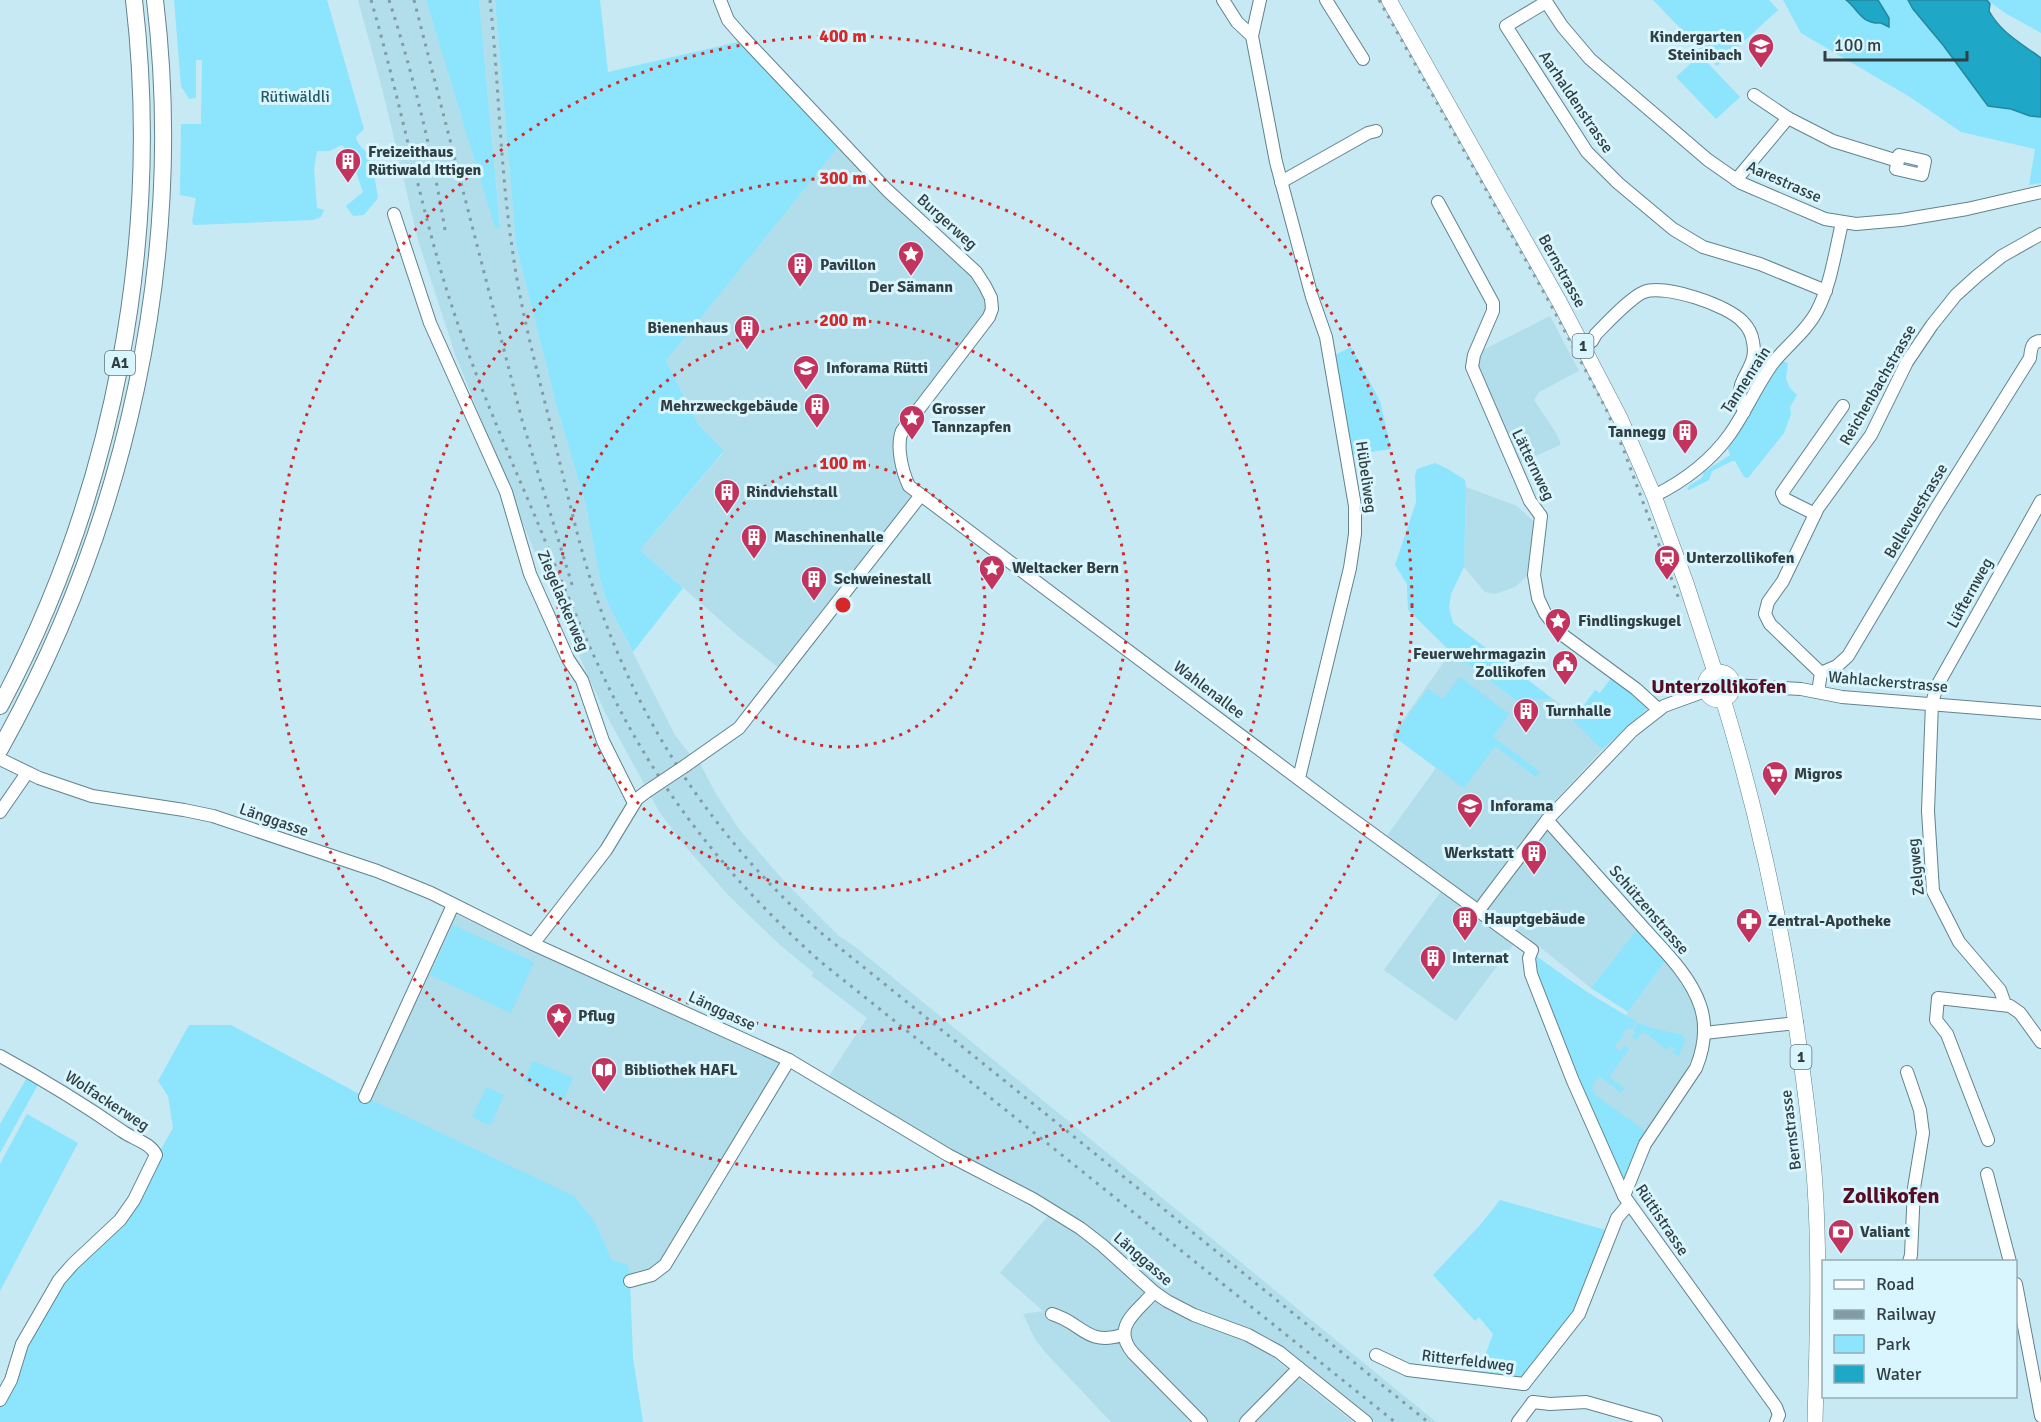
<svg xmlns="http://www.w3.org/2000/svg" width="2041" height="1422" font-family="Signika,sans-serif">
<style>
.built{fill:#b2ddeb}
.green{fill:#8ce4fd}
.water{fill:#1ea7c6;stroke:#24889f;stroke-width:1.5}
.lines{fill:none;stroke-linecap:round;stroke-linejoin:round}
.minor-casing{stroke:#62838d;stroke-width:14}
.major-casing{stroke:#62838d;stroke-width:16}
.highway-casing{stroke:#62838d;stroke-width:18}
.minor{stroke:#fff;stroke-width:12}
.major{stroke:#fff;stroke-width:15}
.highway{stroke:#fff;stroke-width:16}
.rail{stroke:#829ca4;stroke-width:3;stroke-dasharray:3 6;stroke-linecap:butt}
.minor-bridge-casing{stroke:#62838d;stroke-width:14;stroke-linecap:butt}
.minor-bridge{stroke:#fff;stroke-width:12}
.ring{fill:none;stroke:#d62828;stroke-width:3;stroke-dasharray:3 6}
.labels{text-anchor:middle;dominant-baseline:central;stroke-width:6;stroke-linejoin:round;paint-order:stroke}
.shield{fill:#d9f5fe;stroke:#63767b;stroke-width:1.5}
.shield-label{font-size:15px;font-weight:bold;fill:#313f43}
.poi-label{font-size:16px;font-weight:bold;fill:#313f43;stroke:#d9f5fe;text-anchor:start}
.park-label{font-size:16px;fill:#255865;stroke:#d9f5fe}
.street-label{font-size:16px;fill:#313f43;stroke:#d9f5fe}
.quarter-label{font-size:20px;font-weight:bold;fill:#530e23;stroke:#d9f5fe}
.district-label{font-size:22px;font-weight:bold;fill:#530e23;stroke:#d9f5fe}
.centre{fill:#d62828;stroke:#d9f5fe;stroke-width:3}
.ring-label{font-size:18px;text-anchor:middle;font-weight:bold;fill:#d62828;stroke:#d9f5fe;stroke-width:6;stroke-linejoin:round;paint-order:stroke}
</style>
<rect width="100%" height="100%" fill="#c6e9f4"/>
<g class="built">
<polygon points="358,0 426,0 495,227 500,226 479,0 495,0 516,245 557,407 586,506 601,583 607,602 675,735 692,757 697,758 716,794 739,829 784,881 839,936 858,949 1436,1422 1375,1422 1276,1343 1281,1349 1275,1359 1353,1422 1111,1422 1045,1352 1035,1339 1023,1314 1043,1311 1000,1273 1054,1209 875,1108 829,1076 867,1018 812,976 813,972 780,945 729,896 685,846 660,813 608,718 592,685 527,534 455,354 418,240 382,88"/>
<polygon points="843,141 968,264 992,305 902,431 905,475 921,495 783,671 736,634 640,550 724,452 698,424 666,361"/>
<polygon points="1550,316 1579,371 1539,392 1534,400 1556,433 1560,441 1560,445 1520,463 1498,419 1477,366 1479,352"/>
<polygon points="1466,487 1517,506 1533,521 1534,532 1528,575 1515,587 1495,594 1485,592 1464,567"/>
<polygon points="1451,652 1517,701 1553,699 1576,716 1574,720 1602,750 1538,819 1638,928 1591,988 1522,933 1456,1021 1384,970 1442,890 1381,844 1436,768 1392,735"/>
<polygon points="455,914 782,1064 663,1264 630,1280 612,1260 596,1224 363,1096"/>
<polygon points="1666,960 1692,998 1699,1021 1697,1050 1625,1184 1579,1080"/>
</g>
<g class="green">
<path d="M174 0H327L364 129 356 137C357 145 363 147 367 154 373 167 376 184 378 198L364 215 353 216 346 206 363 192 350 155 342 145 329 151H317L314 169 317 208 324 210 321 217 313 220 194 225 192 222 196 198 180 195 181 124H201L202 60H196V98L189 99 181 86Z"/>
<polygon points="426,0 479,0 500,227 495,228"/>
<polygon points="495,0 600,0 608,72 742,41 840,145 666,361 698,424 724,451 640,550 683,588 633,652 607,602 601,583 586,506 557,407 516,245"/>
<polygon points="1653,0 1769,0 1778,10 1717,66"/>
<path d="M1783 0H1846C1860 11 1858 18 1878 24L1889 18 1878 0H1908L1913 9 1943 45 1988 106 2011 109 2030 116 2041 117V183L2029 185 2035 149 1961 132 1910 97 1801 33Z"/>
<polygon points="1987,0 2041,0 2041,33 2005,13"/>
<polygon points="1700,55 1740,97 1716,119 1676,77"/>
<polygon points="1351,347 1380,401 1391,449 1350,455 1331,357"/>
<polygon points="1782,361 1788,363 1786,379 1790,388 1797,395 1790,407 1791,414 1784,433 1748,478 1744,477 1735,461 1732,461 1712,471 1709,480 1689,490 1687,489 1690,485 1702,478 1704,472 1730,455 1728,449 1734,436"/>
<polygon points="1435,463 1448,469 1465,480 1466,487 1464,567 1451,594 1449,607 1453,623 1553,699 1517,701 1451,652 1408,610 1407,584 1395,565 1416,502 1415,475 1417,469"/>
<polygon points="1460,677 1509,714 1493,737 1540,772 1536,777 1495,746 1464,788 1393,736 1428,689 1443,699"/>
<polygon points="1612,677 1647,706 1647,709 1602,750 1573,720 1595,690 1600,693"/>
<polygon points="453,925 534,962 511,1013 430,975"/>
<polygon points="1638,928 1666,960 1628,1012 1591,988"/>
<polygon points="1536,956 1587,992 1637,1022 1631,1029 1628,1027 1622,1034 1624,1036 1614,1046 1621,1051 1625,1045 1629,1049 1609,1077 1624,1088 1621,1093 1599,1076 1593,1084 1592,1089 1595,1092 1594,1094 1645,1131 1648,1127 1646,1124 1651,1125 1623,1185 1533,973 1533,957"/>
<polygon points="1639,1023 1651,1028 1682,1035 1685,1040 1679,1056 1672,1053 1675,1049 1671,1046 1667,1050 1643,1031 1636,1040 1632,1037 1635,1033 1633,1030"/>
<polygon points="189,1025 231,1025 363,1096 574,1196 596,1224 612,1260 628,1265 630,1281 633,1358 643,1422 0,1422 0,1400 59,1280 120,1220 173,1128 168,1096 158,1081"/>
<polygon points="533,1061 573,1078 564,1099 524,1081"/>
<polygon points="29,1074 40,1081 0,1153 0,1124"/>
<polygon points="487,1087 504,1095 490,1126 472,1117"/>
<polygon points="27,1114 78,1143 0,1291 0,1164"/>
<polygon points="1500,1200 1609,1231 1582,1302 1523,1376 1517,1378 1478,1375 1493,1334 1479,1317 1475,1321 1433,1275 1481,1224"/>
</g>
<g class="water">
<path d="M1846 0H1878L1889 18V27L1881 23C1861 24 1859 10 1846 0Z"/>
<path d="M1908 0H1987L1990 4 1989 11C2002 34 2021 43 2041 58V117L2030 116 2011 109 1988 106 1943 45 1913 9Z"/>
</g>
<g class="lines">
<g class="minor-casing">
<g id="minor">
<path d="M720 0 728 20 741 35 887 190 976 272 985 286 991 298 992 309 989 317 902 431C896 446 902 471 909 486L1340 810 1532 950 1529 958 1531 974 1573 1081 1624 1196 1776 1407 1779 1415 1776 1422"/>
<polyline points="1223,0 1237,22 1252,36"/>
<polyline points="1260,0 1252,36 1276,162 1312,297 1326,337 1355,506 1355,534 1350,568 1299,778"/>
<polyline points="1326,0 1363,59"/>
<polyline points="1545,0 1562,26 1590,59 1708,160 1741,183 1825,219 1856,224 1901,220 1967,209 2041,192"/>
<polyline points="1546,2 1506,26 1587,152 1618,183 1673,229 1703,247 1760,264 1826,291"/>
<polyline points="1788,118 1833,141 1898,161 1896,169 1922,175 1925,161 1899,155 1898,161"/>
<polyline points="1736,180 1788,118 1754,95"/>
<polyline points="1281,182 1368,133 1376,131"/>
<polyline points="1438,202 1493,303 1493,311 1474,355 1472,367 1530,501 1541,516 1534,575 1538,598 1545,613 1560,633 1636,689 1658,709"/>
<polyline points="394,214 430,323 506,492 530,574 568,659 582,680 603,741 634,803"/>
<path d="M1584 346 1592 341 1596 334C1607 323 1631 297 1644 292 1665 284 1728 305 1743 322 1748 327 1752 335 1753 342 1757 361 1747 369 1741 385 1738 394 1741 404 1744 412"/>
<path d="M1654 496C1684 481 1710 462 1730 434 1746 411 1757 385 1773 363 1787 345 1806 332 1817 311 1831 284 1835 252 1842 223"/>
<polyline points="1815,514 1785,499 1782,493 1843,406"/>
<path d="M1821 673 1837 666 1848 656 1935 510 2030 358C2031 350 2031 341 2041 341"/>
<polyline points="1733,685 1801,689 1842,697 2041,713"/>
<polyline points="1818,692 1821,673 1770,624 1765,614 1768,602 1783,581 1818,508 1871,435 1907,362 1932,325 1956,295 1977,276 2002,256 2041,234"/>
<polyline points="0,759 39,778 92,796 184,810 213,816 377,871 431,893 533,944 789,1060 948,1155 1033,1199 1080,1228 1102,1245 1154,1292 1167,1301 1194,1315 1248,1335 1279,1352 1366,1422"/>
<polyline points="685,766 739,728 921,495"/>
<polyline points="0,812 27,773"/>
<path d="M1547 820C1578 855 1609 889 1640 924 1661 948 1689 973 1700 1005 1707 1025 1704 1048 1696 1068L1645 1144 1624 1196"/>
<polyline points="1479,910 1547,820 1632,731 1664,706 1705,691"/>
<polyline points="533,944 606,850 637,799 646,792"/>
<polyline points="2005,1004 2000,990 1959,942 1933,891 1928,811 1932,703 1937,686 2041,501"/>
<polyline points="1704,1033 1797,1023"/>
<path d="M0 1056C42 1079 83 1104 122 1131 133 1139 151 1143 156 1155L134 1200 120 1220 73 1264 59 1280 22 1344 11 1380 0 1400"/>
<polyline points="1907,1072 1920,1110 1923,1133 1914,1188 1911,1255 1909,1262"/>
<polyline points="365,1097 453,905"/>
<polyline points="1988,1140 1947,1034 1936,1020 1938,998 2010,1006 2020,1013 2041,1042"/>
<polyline points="1987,1174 2010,1262"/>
<polyline points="630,1281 652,1275 665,1265 789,1060"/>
<polyline points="2016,1284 2041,1416"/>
<path d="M1154 1292C1136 1313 1111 1327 1133 1353L1201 1422"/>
<path d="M1052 1314C1083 1323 1085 1346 1123 1335"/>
<polyline points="1376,1355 1408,1370 1524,1384"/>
<polyline points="1524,1384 1579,1314 1617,1218 1629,1204"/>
<polyline points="1533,1402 1550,1404 1586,1402 1656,1422"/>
<polyline points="1246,1422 1299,1368"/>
<polyline points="1518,1422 1533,1402"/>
</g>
</g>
<g class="major-casing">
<g id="major">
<polyline points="1389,0 1560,303 1620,418 1654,496 1686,583 1715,672"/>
<circle cx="1719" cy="686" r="14"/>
<path d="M1723 699C1762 827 1789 959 1805 1091 1809 1122 1813 1154 1815 1186 1820 1264 1817 1343 1815 1422"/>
</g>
</g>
<g class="highway-casing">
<g id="highway">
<path d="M0 706C114 493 162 240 134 0"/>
<path d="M0 749C126 524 186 258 155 0"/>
</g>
</g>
<use href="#minor" class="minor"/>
<use href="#major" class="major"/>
<use href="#highway" class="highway"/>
<g class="rail">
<path d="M371 0C398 92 416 186 443 278 468 361 503 441 537 521 560 577 583 635 610 690 661 795 734 885 821 962L1395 1422"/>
<path d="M389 0C414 77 433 156 446 236"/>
<polyline points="414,0 522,420 573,588"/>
<path d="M490 0C499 84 500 170 513 254 522 318 540 381 555 443 568 495 579 547 596 596 640 727 717 841 820 932L1428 1422"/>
<polyline points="1379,0 1552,307 1606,409 1624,451 1679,599"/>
</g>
<g class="minor-bridge-casing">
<polyline id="minor-bridge" points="646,792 685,766"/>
</g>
<use href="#minor-bridge" class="minor-bridge"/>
</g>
<g class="ring">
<circle cx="843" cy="605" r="142"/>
<circle cx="843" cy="605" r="285"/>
<circle cx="843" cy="605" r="427"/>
<circle cx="843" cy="605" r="569"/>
</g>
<defs>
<g id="school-pin" transform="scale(1.35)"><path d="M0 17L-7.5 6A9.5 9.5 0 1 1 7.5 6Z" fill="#c2345e" stroke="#d9f5fe"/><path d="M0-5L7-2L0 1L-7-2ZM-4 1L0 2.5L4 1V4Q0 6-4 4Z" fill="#fff"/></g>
<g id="building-pin" transform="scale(1.35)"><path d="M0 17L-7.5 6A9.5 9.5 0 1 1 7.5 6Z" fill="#c2345e" stroke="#d9f5fe"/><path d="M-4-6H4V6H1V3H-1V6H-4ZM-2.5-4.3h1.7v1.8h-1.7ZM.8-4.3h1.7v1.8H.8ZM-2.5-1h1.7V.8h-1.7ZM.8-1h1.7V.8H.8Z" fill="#fff"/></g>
<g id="sight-pin" transform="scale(1.35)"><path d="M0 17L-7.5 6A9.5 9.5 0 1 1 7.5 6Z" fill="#c2345e" stroke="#d9f5fe"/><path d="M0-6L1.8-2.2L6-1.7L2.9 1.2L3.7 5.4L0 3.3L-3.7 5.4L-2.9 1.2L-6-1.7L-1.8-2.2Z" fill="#fff"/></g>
<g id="university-pin" transform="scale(1.35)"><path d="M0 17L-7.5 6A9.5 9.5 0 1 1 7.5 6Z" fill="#c2345e" stroke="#d9f5fe"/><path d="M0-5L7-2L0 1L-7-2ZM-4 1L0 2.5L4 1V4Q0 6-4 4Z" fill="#fff"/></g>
<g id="station-pin" transform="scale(1.35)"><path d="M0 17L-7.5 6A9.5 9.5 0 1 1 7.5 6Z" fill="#c2345e" stroke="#d9f5fe"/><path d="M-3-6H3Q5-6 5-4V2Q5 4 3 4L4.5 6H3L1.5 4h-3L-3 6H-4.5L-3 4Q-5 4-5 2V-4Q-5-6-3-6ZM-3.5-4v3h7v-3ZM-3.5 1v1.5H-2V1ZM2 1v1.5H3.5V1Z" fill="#fff"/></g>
<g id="civic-pin" transform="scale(1.35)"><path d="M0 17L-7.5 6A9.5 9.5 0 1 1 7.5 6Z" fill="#c2345e" stroke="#d9f5fe"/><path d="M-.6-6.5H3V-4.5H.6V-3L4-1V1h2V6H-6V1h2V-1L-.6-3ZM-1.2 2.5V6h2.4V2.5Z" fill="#fff"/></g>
<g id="supermarket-pin" transform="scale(1.35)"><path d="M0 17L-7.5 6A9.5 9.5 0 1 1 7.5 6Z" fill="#c2345e" stroke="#d9f5fe"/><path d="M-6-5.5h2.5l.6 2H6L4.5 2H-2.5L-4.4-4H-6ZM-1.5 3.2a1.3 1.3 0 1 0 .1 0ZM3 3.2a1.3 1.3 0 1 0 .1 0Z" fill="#fff"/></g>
<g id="pharmacy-pin" transform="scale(1.35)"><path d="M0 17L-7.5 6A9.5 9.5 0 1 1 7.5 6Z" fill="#c2345e" stroke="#d9f5fe"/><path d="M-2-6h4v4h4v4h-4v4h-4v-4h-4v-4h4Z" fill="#fff"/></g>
<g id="library-pin" transform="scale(1.35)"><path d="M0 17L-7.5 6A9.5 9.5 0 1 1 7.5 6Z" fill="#c2345e" stroke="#d9f5fe"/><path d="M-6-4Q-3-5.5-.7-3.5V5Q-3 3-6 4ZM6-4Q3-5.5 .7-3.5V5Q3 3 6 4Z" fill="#fff"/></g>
<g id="bank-pin" transform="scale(1.35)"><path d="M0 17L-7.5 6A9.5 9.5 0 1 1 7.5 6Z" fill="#c2345e" stroke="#d9f5fe"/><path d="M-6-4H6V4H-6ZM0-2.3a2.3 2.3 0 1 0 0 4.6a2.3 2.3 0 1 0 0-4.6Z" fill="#fff"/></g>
</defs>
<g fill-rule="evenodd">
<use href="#school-pin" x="1761" y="46"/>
<use href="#building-pin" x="348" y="161"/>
<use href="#sight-pin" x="911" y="254"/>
<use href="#building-pin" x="800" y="265"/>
<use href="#building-pin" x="747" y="328"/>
<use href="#university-pin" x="806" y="368"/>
<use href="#building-pin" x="817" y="406"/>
<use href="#sight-pin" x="912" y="418"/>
<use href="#building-pin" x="1685" y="432"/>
<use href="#building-pin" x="727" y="492"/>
<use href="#building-pin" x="754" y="537"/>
<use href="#station-pin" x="1667" y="558"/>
<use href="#sight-pin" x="992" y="568"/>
<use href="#building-pin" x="814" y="579"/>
<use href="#sight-pin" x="1558" y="621"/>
<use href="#civic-pin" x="1565" y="663"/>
<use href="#building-pin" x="1526" y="711"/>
<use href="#supermarket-pin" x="1775" y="774"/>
<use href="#university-pin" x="1470" y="806"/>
<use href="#building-pin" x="1534" y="853"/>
<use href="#building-pin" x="1465" y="919"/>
<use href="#pharmacy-pin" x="1749" y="921"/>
<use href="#building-pin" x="1433" y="958"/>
<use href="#sight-pin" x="559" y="1016"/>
<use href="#library-pin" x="604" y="1070"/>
<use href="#bank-pin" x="1841" y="1232"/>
</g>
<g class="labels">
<g class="shield">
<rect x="1572.5" y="334" width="21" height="24" rx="4.5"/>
<rect x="105" y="351" width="30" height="24" rx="4.5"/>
<rect x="1790.5" y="1045" width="21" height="24" rx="4.5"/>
</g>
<g class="shield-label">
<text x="1583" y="346">1</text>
<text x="120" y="363">A1</text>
<text x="1801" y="1057">1</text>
</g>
<g class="poi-label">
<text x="1742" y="37" text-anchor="end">Kindergarten<tspan x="1742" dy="18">Steinibach</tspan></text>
<text x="368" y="152">Freizeithaus<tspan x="368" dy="18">Rütiwald Ittigen</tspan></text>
<text x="820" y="265">Pavillon</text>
<text x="911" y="287" text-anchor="middle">Der Sämann</text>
<text x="728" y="328" text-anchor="end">Bienenhaus</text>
<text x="826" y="368">Inforama Rütti</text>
<text x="798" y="406" text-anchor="end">Mehrzweckgebäude</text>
<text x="932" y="409">Grosser<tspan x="932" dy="18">Tannzapfen</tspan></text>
<text x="1666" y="432" text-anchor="end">Tannegg</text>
<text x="746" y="492">Rindviehstall</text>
<text x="774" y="537">Maschinenhalle</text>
<text x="1686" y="558">Unterzollikofen</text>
<text x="1012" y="568">Weltacker Bern</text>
<text x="834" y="579">Schweinestall</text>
<text x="1578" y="621">Findlingskugel</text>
<text x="1546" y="654" text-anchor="end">Feuerwehrmagazin<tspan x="1546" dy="18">Zollikofen</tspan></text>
<text x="1546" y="711">Turnhalle</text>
<text x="1794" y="774">Migros</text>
<text x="1490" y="806">Inforama</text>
<text x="1514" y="853" text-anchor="end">Werkstatt</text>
<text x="1484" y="919">Hauptgebäude</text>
<text x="1768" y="921">Zentral-Apotheke</text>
<text x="1452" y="958">Internat</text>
<text x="578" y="1016">Pflug</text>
<text x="624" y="1070">Bibliothek HAFL</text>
<text x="1860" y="1232">Valiant</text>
</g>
<g class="park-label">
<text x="295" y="97">Rütiwäldli</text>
</g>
<g class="street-label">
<text transform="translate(1576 102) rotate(56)">Aarhaldenstrasse</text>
<text transform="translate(1784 182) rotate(24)">Aarestrasse</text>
<text transform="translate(947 222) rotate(42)">Burgerweg</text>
<text transform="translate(1562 271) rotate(61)">Bernstrasse</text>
<text transform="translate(1746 380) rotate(-57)">Tannenrain</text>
<text transform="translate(1878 385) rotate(-60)">Reichenbachstrasse</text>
<text transform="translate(1533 465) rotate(64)">Lätternweg</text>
<text transform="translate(1366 477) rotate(82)">Hübeliweg</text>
<text transform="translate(1916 511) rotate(-59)">Bellevuestrasse</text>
<text transform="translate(1970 593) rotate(-61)">Lüfternweg</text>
<text transform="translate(563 601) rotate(67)">Ziegelackerweg</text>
<text transform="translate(1888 682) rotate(5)">Wahlackerstrasse</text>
<text transform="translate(1209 690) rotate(37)">Wahlenallee</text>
<text transform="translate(274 820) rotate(19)">Länggasse</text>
<text transform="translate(1916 867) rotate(-96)">Zelgweg</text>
<text transform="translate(1649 910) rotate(49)">Schützenstrasse</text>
<text transform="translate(722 1011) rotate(25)">Länggasse</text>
<text transform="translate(107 1101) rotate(33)">Wolfackerweg</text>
<text transform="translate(1791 1130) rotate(-97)">Bernstrasse</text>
<text transform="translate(1662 1220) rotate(56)">Rüttistrasse</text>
<text transform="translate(1143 1259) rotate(41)">Länggasse</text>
<text transform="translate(1468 1361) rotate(7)">Ritterfeldweg</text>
</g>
<g class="quarter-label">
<text x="1719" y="686">Unterzollikofen</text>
</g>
<g class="district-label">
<text x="1891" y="1195">Zollikofen</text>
</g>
</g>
<circle cx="843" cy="605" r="9" class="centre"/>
<g class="ring-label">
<text x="843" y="42">400 m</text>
<text x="843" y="184">300 m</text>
<text x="843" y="326">200 m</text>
<text x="843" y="469">100 m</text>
</g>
<rect x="1822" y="1260" width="195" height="138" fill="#d9f5fe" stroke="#96acb3" stroke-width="1.5"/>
<rect x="1834" y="1280" width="30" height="9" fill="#ffffff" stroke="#96acb3" stroke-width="1.5"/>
<text x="1876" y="1290" font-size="18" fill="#313f43">Road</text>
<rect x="1834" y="1310" width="30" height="9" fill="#829ca4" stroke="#96acb3" stroke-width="1.5"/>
<text x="1876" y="1320" font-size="18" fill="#313f43">Railway</text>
<rect x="1834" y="1335" width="30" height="18" fill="#8ce4fd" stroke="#96acb3" stroke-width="1.5"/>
<text x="1876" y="1350" font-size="18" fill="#313f43">Park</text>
<rect x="1834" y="1365" width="30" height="18" fill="#1ea7c6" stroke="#96acb3" stroke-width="1.5"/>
<text x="1876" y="1380" font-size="18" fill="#313f43">Water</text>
<path d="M1825 51v9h142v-9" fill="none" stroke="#313f43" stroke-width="3"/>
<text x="1834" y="51" font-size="18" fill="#313f43" stroke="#d9f5fe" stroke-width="4.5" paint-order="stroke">100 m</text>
</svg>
